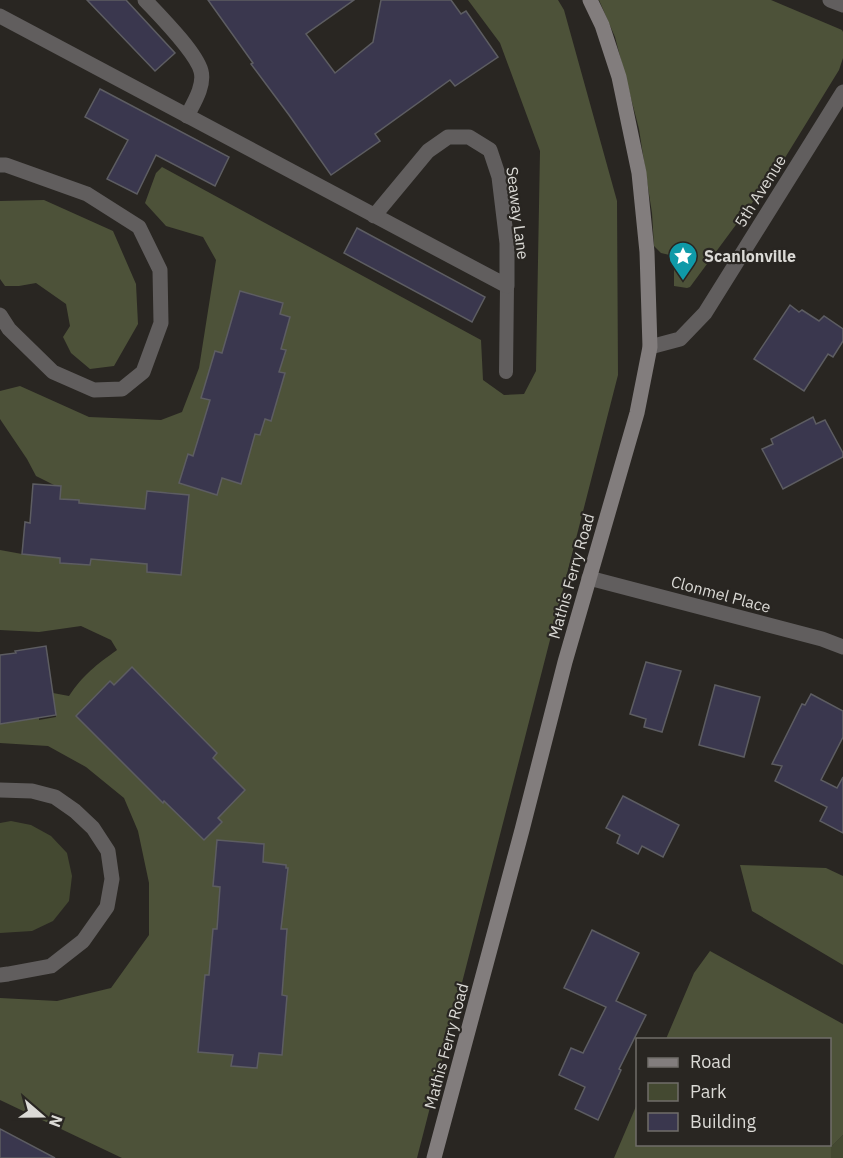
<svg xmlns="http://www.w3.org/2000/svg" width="843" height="1158" font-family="'IBM Plex Sans',sans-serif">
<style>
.green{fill:#444931}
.forest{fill:#4d5239}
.building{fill:#3a374e;stroke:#5d5d62;stroke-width:1.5}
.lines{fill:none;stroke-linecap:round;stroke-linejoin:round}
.lane{stroke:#615e5e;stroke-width:14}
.street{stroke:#615e5e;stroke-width:15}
.secondary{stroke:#827d7d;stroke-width:15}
.labels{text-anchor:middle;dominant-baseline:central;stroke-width:4.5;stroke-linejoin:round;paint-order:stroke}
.street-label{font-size:16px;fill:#dbdad6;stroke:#292622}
.poi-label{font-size:16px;font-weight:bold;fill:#dbdad6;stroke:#292622;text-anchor:start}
</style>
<rect width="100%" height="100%" fill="#292622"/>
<g class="green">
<polygon points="11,821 31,825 51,836 67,853 72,876 69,901 53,921 32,931 0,933 0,823"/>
<polygon points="843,1135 843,1158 831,1158 831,1147"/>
</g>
<g class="forest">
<path d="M468 0H558L564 10 617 201 618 375 417 1158H122L0 1100V998L57 1001 111 988 149 935V883L138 831 124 798 86 767 48 746 0 743V724L7 723 6 713 39 717V720L56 717 53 693 69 696C83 675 96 665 117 650L111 640 81 626 39 632 0 630V550L22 554 60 558V563L90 565 91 559 147 564V572L181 575 187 516 174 493 147 491 145 509 59 501 56 486 36 476 27 459 2 422 0 419V391L20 386 89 417 161 420 182 412 199 368 216 260 203 237 166 226 145 203 156 173 162 167 481 340 483 380 504 395 524 394 536 371 540 151 500 43Z"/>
<polygon points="599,0 771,0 842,30 843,32 843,58 839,70 783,161 690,287 687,288 674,286 674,256 661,253 654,246 652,213 639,129 615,37"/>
<polygon points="44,200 113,231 136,284 138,324 114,366 90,369 71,353 63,337 70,326 66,304 36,283 19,286 5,286 0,279 0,201"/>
<polygon points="740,865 826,868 843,876 843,965 752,911"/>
<polygon points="710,951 843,1024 843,1135 831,1147 831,1158 614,1158 637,1104 638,1144 830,1144 830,1040 666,1039 694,973"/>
</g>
<g class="building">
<polygon points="87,0 126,0 175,53 155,71"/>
<polygon points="208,0 354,0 306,34 335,73 373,42 381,0 451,0 461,14 466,11 498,57 455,86 450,80 375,134 380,141 331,175 289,115 251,64 253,63"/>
<polygon points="100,89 229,157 215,186 156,155 137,194 107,179 128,140 85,117"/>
<polygon points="357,228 485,297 472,322 344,253"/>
<polygon points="240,291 283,303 280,314 290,317 281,349 286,350 279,372 285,373 271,421 265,419 260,435 255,434 241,484 222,478 217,495 179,483 188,454 193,456 210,400 201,398 215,351 222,353"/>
<polygon points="790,305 799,312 802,310 819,321 824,316 843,329 843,341 833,357 828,354 804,391 754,359"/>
<polygon points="813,417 816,424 825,420 843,453 843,457 783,489 762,449 773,444 771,439"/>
<polygon points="33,484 61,486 60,499 79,500 79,503 145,509 147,491 189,495 181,575 147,572 147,564 91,559 90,565 60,563 60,558 22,554 25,522 30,523"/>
<polygon points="46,646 56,715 0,724 0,655 16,653 15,651"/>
<polygon points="646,662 681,671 662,732 644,727 646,719 630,714"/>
<polygon points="132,667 217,753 213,758 245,790 218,818 222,822 204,840 164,801 163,803 76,716 110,681 114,685"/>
<polygon points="715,685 760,697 744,757 699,745"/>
<polygon points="811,694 843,711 843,737 821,780 837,788 843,777 843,833 820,821 827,807 775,781 782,766 772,764 802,704 805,705"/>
<polygon points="623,796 679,825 663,857 642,846 638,854 617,843 620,835 606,828"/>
<polygon points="217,840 264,844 263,862 286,865 286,868 288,868 281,929 287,929 282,995 287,996 282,1055 259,1053 257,1068 231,1066 233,1055 198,1052 205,975 209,975 213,929 217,929 220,887 213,886"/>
<polygon points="592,930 639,953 616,1001 646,1015 619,1069 621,1070 598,1120 575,1109 585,1087 559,1075 571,1048 583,1053 606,1007 564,988"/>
<polygon points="0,1129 55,1158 0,1158"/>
</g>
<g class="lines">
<polyline class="lane" points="506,372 507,286"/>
<g class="street">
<path d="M145 0C160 16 196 52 201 71 205 86 193 104 187 116"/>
<polyline points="830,0 843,5"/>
<path d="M0 16C168 107 337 197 507 286V243L499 177 490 150 469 137H448L428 151 374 216"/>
<polyline points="0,165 6,165 87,194 139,227 160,270 161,323 143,372 122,389 94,390 53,372 9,329 0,315"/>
<polyline points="650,347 680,339 705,313 843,92"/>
<polyline points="589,578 822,639 843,647"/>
<polyline points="0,790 32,791 55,797 75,811 93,828 108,851 112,879 107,907 83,941 51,966 8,974 0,975"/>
</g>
<polyline class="secondary" points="434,1158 522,830 565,662 637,413 650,347 647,252 639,173 619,77 602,25 590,0"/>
</g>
<defs>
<g id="sight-pin" transform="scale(1.5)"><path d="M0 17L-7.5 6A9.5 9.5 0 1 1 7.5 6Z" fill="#0f9aa8" stroke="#292622"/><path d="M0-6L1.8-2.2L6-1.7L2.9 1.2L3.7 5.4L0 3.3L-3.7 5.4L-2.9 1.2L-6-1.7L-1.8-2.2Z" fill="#fff"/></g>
</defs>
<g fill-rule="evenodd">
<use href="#sight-pin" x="683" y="256"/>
</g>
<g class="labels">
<g class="street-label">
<text transform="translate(760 191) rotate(-58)">5th Avenue</text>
<text transform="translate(518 213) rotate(83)">Seaway Lane</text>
<text transform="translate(571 576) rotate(-74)">Mathis Ferry Road</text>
<text transform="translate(721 594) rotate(15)">Clonmel Place</text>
<text transform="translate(446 1046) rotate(-75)">Mathis Ferry Road</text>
</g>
<g class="poi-label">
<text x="704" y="256">Scanlonville</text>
</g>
</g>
<rect x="636" y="1038" width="195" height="108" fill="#292622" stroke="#706e6a" stroke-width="1.5"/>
<rect x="648" y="1058" width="30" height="9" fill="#827d7d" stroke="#706e6a" stroke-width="1.5"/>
<text x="690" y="1068" font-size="18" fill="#dbdad6">Road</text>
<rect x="648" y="1083" width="30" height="18" fill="#444931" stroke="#706e6a" stroke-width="1.5"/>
<text x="690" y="1098" font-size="18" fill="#dbdad6">Park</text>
<rect x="648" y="1113" width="30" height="18" fill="#3a374e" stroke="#706e6a" stroke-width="1.5"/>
<text x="690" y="1128" font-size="18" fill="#dbdad6">Building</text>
<g transform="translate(42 1116) rotate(110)" stroke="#292622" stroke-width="4.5" paint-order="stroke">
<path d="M0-4.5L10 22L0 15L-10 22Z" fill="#dbdad6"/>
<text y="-9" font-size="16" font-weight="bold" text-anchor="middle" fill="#dbdad6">N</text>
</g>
</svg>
